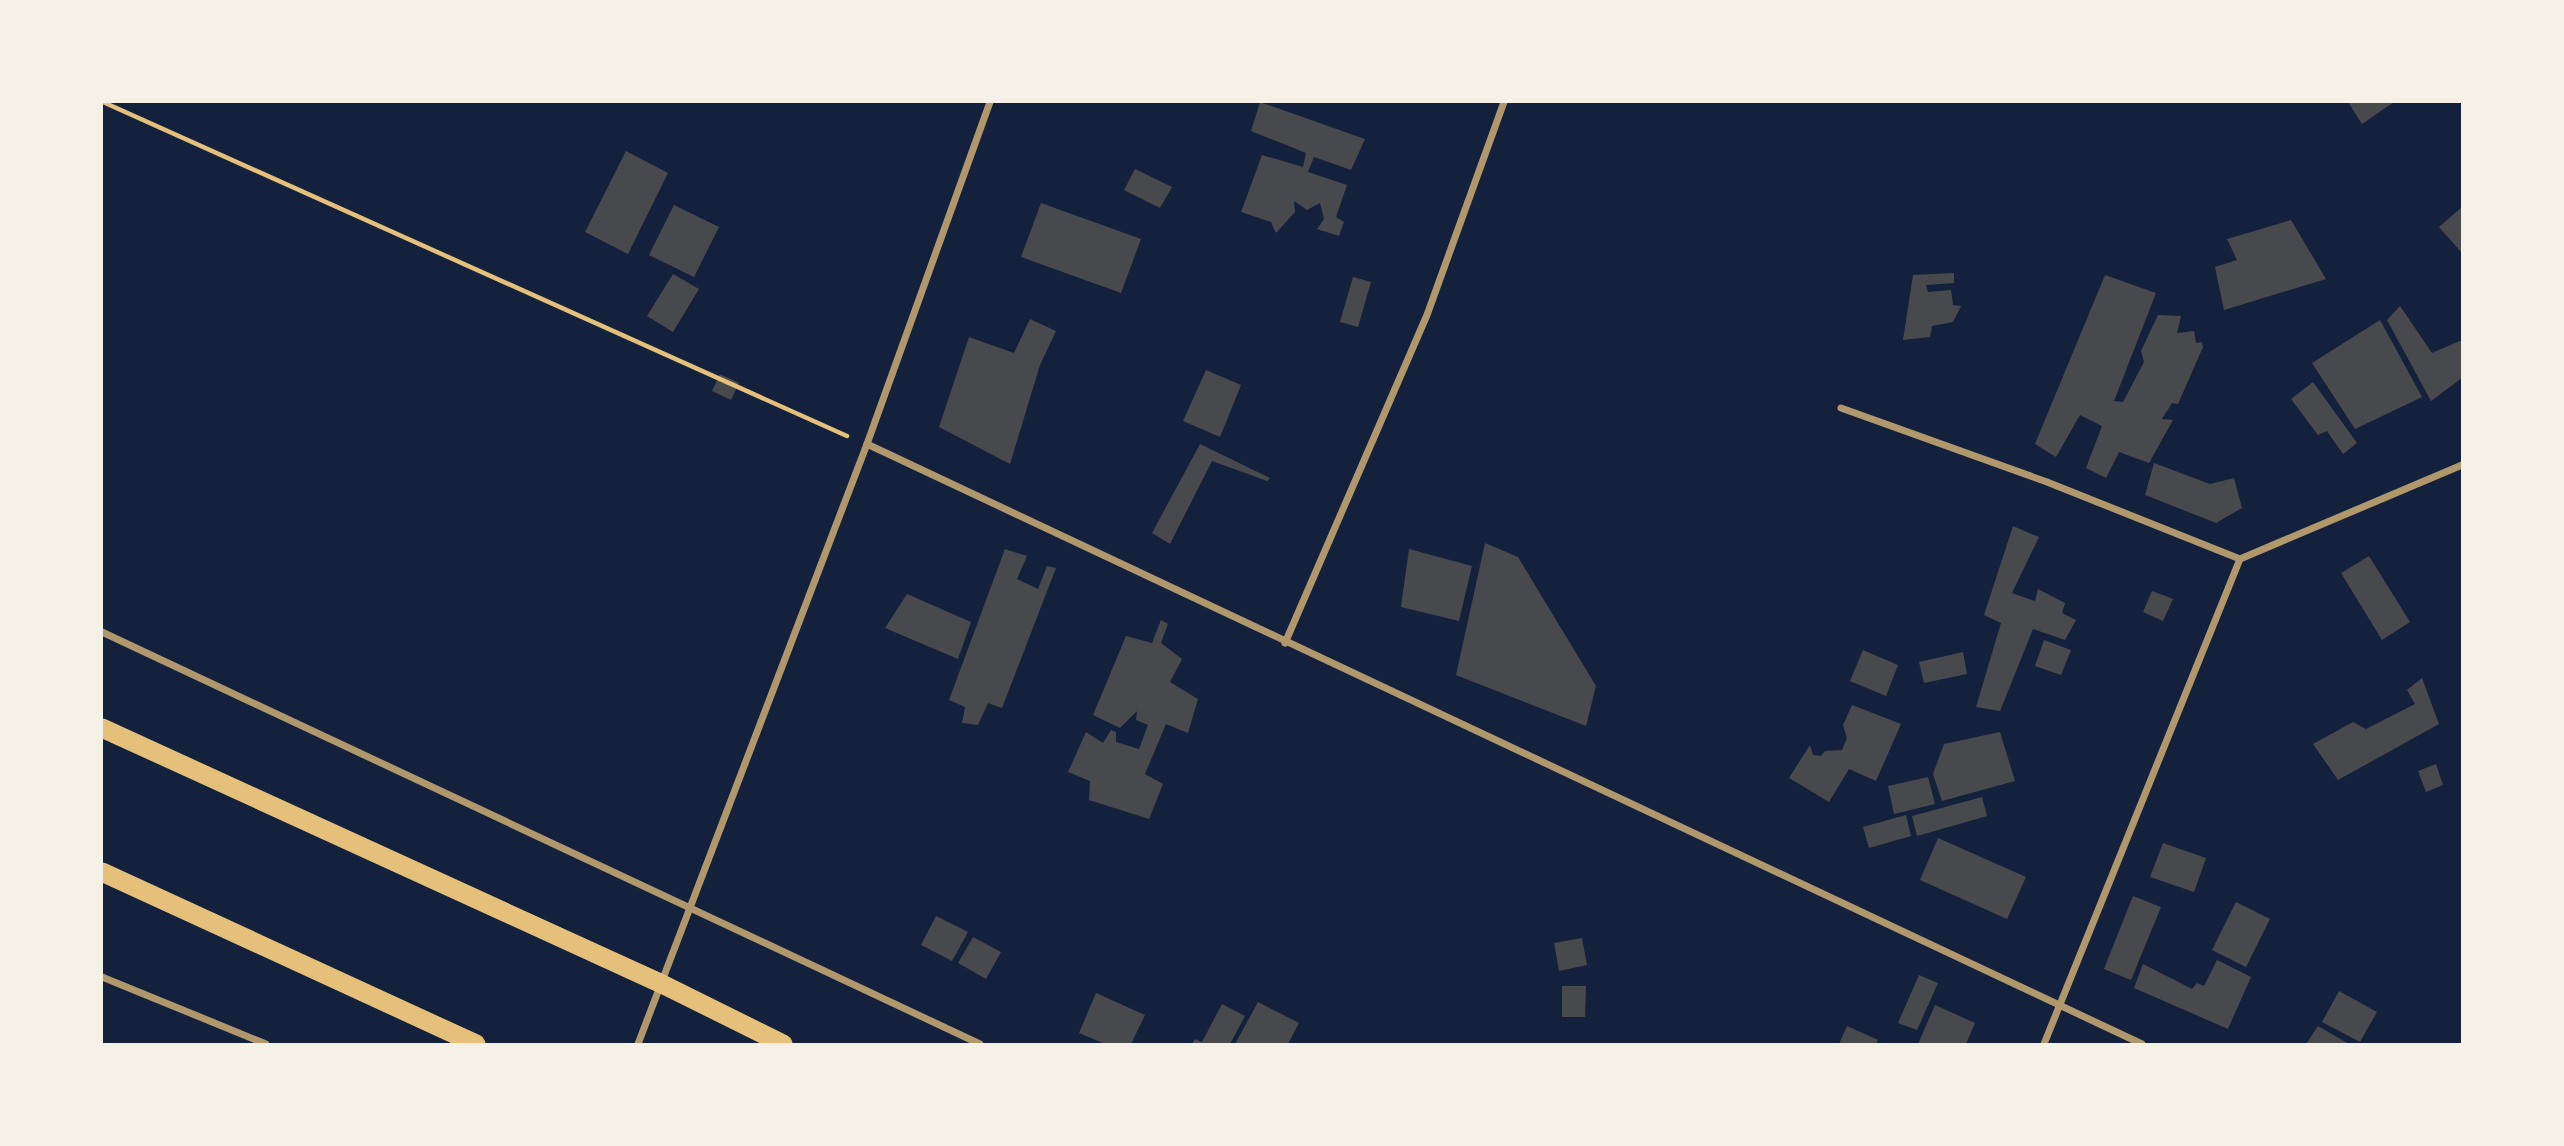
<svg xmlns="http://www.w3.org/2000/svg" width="2564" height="1146" font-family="'Roboto Condensed',sans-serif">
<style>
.building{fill:#48494c}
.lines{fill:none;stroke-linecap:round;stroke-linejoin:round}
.path{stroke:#e5c07b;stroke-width:4.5}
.minor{stroke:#b1986c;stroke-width:7}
.trunk{stroke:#e5c07b;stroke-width:19}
</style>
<rect width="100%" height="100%" fill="#14213d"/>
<g class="building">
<polygon points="1260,102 1365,139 1351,170 1314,157 1308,172 1347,185 1336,217 1344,222 1339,236 1317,229 1324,219 1320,203 1307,210 1294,201 1295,212 1276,233 1271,222 1241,212 1262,155 1303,167 1306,153 1251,131"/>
<polygon points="2348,102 2394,102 2362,124"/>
<polygon points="626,151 668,173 628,254 585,232"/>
<polygon points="1135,169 1172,187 1160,208 1124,190"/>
<polygon points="1041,203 1141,239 1121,293 1021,257"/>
<polygon points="674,205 719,227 694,277 649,255"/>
<polygon points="2462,207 2462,253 2439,227"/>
<polygon points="2291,220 2326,279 2224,310 2215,267 2237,260 2227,239"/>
<polygon points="1954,273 1954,283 1926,285 1928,292 1951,290 1953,305 1961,306 1953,322 1932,326 1930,337 1903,340 1913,275"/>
<polygon points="673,274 699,289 673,332 647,316"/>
<polygon points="2105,275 2156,293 2114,401 2123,402 2144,362 2141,351 2158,315 2181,316 2177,333 2194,331 2196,343 2202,342 2203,347 2178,404 2172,403 2162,419 2173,420 2149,463 2119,452 2106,478 2086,468 2102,426 2080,415 2056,457 2035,444"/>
<polygon points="1353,277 1371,282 1358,327 1340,322"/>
<polygon points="2400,306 2432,353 2462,340 2462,378 2431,401 2387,320"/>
<polygon points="1030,319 1056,331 1040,365 1010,464 939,427 969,337 1014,353"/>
<polygon points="2380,320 2422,397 2355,429 2312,363"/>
<polygon points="1206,370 1241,385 1220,437 1183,421"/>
<polygon points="720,374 739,383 731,400 712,391"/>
<polygon points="2313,382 2357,443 2343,454 2327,431 2318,435 2291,399"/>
<polygon points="1200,444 1270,478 1267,481 1212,461 1170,544 1152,533"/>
<polygon points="2154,463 2210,484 2234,478 2242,508 2216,523 2145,495"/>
<polygon points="2013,526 2039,537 2012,593 2035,601 2038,589 2065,603 2062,613 2076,620 2065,640 2033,629 2000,711 1976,707 2001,623 1984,615"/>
<polygon points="1485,543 1518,557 1596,686 1586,726 1456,675"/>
<polygon points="1005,549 1027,556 1017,579 1038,589 1047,566 1056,568 1002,708 988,703 978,725 962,723 965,707 949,700"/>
<polygon points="1409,549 1472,566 1459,621 1401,607"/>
<polygon points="2369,556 2410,622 2382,640 2341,573"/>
<polygon points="2152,591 2173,599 2163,621 2143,612"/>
<polygon points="907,594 971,622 958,659 885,628"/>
<polygon points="1161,620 1168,624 1161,643 1182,659 1170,682 1198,699 1188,733 1166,724 1145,774 1163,784 1149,819 1089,800 1090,781 1068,772 1086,732 1103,743 1111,730 1116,732 1116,742 1139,749 1148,725 1136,720 1137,711 1120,728 1093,715 1126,636 1152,643"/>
<polygon points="2044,640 2071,650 2061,675 2035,666"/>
<polygon points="1863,650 1898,665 1886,696 1850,681"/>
<polygon points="1963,652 1967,674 1924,683 1919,662"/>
<polygon points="2422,678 2439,724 2338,780 2313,744 2353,722 2366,729 2415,704 2407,690"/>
<polygon points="1852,705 1901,724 1876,781 1849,769 1829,802 1789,778 1810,745 1813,755 1821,756 1825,751 1842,750 1847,738 1843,725"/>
<polygon points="2000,732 2015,781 1942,801 1933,774 1944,744"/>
<polygon points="2436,764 2443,785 2426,792 2418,771"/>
<polygon points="1928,777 1935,804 1894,814 1888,786"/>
<polygon points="1982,797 1987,816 1917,836 1912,816"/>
<polygon points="1906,815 1911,836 1869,848 1863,827"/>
<polygon points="1938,838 2026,877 2007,919 1920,880"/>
<polygon points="2163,843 2206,858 2194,892 2150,877"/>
<polygon points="2133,896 2161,907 2131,980 2104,969"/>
<polygon points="2236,902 2270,919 2246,967 2212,950"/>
<polygon points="936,916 968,932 952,961 921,945"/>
<polygon points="973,937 1001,952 986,979 958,963"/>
<polygon points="1582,938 1587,965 1559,971 1554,943"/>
<polygon points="2217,960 2251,977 2228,1029 2134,988 2143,964 2192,989 2197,983 2204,986"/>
<polygon points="1919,975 1938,983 1917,1030 1898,1023"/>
<polygon points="1562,986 1586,986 1585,1017 1562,1017"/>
<polygon points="2339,991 2377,1012 2360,1042 2322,1022"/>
<polygon points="1096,993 1145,1015 1131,1044 1105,1044 1079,1033"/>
<polygon points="1258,1002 1299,1023 1288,1044 1235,1044"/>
<polygon points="1222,1004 1245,1016 1230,1044 1192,1044 1195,1039 1202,1042"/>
<polygon points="1935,1005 1975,1023 1966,1044 1918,1044"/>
<polygon points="1847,1026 1878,1040 1876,1044 1839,1044"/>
<polygon points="2318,1026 2349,1044 2306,1044"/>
</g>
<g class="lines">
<polyline class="path" points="103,102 847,436"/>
<g class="minor">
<polyline points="1841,408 2047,482 2240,559"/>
<polyline points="867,444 2142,1044"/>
<polyline points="102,632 980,1044"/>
<polyline points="1285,643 1427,315 1504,102"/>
<polyline points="102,977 266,1044"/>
<polyline points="638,1044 867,444 990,102"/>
<polyline points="2044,1044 2240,559 2462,465"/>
</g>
<g class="trunk">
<polyline points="102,728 662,984 783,1044"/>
<polyline points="102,872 476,1044"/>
</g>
</g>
<rect width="2564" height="1146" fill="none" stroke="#f6f1e7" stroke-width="206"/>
</svg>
